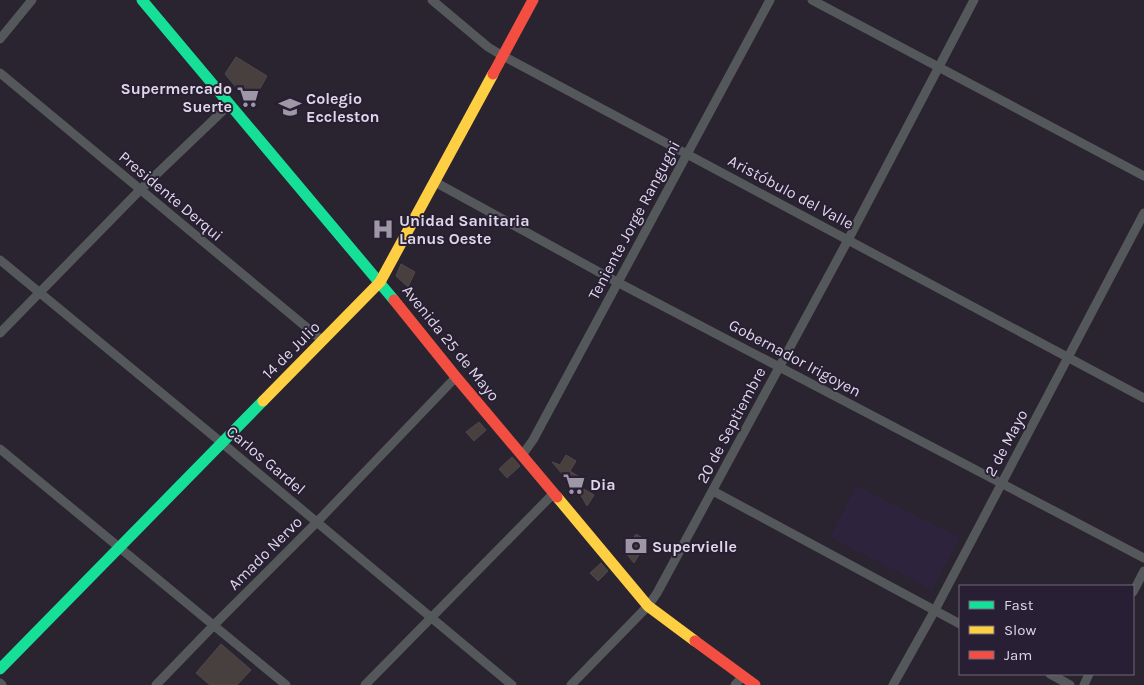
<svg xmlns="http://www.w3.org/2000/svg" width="1144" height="685" font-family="Karla,sans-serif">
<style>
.built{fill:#2e233c}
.building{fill:#483f3f;stroke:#50494b}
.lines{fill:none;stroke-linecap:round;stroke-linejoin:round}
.street{stroke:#55585b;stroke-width:9}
.fast{stroke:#16e098;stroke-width:11}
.slow{stroke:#ffcf43;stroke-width:11}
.jam{stroke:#f24e42;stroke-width:11}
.labels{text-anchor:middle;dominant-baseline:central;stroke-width:4;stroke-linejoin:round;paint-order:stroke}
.poi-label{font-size:16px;font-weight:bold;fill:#ddd7e6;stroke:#281f34;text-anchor:start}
.street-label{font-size:16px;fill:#ddd7e6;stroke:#281f34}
</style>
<rect width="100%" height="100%" fill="#29242f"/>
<polygon class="built" points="856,486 960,538 932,590 830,537"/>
<g class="building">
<polygon points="236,57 267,76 251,105 225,74"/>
<polygon points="401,264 415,272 408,287 396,276"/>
<polygon points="479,422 486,430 474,441 466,432"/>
<polygon points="566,455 576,461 570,471 581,478 577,485 594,495 587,506 582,497 552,462 560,465"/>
<polygon points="512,457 520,466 507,478 499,469"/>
<polygon points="636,534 647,541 634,563 625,552"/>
<polygon points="601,563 608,571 598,581 590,573"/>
<polygon points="221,644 251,670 237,685 210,685 196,673"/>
</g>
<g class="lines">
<g class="street">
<polyline points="432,0 488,47 503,56 1144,398"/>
<polyline points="812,0 1144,176"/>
<polyline points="0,39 32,0"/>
<polyline points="0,73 323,341"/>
<polyline points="435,182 617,282 1144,558"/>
<polyline points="0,260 222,443 512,685"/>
<polyline points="0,333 140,190 230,104"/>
<polyline points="0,449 286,685"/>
<polyline points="523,454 533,440 770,0"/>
<polyline points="713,491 960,624"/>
<polyline points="1133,592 1144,571"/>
<polyline points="1050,674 1070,685"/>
<polyline points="0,683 2,685"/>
<polyline points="156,685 214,625 317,522 456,377"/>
<polyline points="365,685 554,493"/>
<polyline points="571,685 648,606 657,593 848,240 974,0"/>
<polyline points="735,685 743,676"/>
<polyline points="893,685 935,610 1144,213"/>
<polyline points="1084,685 1089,674"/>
</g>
<g class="fast">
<polyline points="142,0 394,300"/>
<polyline points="0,669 263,401"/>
</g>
<g class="slow">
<polyline points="263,401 380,282 493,74"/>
<polyline points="557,497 648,606 695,641"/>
</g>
<g class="jam">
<polyline points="493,74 533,0"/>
<polyline points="394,300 456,377 557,497"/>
<polyline points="695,641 755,685"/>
</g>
</g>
<defs>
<g id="supermarket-bare" transform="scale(1.725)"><path d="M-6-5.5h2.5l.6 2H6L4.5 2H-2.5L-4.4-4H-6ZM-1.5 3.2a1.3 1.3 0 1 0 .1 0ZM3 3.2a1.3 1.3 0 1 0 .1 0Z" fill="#9e98a6" stroke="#281f34" stroke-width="2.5" paint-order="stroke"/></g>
<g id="school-bare" transform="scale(1.725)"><path d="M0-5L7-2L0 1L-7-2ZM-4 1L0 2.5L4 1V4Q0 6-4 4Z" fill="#9e98a6" stroke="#281f34" stroke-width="2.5" paint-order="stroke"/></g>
<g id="hospital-bare" transform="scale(1.725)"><path d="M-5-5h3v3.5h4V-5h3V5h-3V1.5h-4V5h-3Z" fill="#9e98a6" stroke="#281f34" stroke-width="2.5" paint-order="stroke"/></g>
<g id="bank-bare" transform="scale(1.725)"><path d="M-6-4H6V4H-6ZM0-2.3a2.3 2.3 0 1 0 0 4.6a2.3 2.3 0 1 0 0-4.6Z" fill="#9e98a6" stroke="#281f34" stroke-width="2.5" paint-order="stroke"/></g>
</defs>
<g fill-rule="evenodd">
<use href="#supermarket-bare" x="248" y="97"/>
<use href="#school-bare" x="290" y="107"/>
<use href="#hospital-bare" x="383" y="229"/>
<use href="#supermarket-bare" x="574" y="484"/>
<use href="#bank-bare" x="636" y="546"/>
</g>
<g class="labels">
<g class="poi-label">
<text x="232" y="88" text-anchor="end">Supermercado<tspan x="232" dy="18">Suerte</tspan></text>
<text x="306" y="98">Colegio<tspan x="306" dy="18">Eccleston</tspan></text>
<text x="399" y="220">Unidad Sanitaria<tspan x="399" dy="18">Lanus Oeste</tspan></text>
<text x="590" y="484">Dia</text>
<text x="652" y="546">Supervielle</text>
</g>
<g class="street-label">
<text transform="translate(791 192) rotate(28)">Aristóbulo del Valle</text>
<text transform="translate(171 196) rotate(40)">Presidente Derqui</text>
<text transform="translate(634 220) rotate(-62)">Teniente Jorge Rangugni</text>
<text transform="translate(451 343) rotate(51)">Avenida 25 de Mayo</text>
<text transform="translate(291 350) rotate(-45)">14 de Julio</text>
<text transform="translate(795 358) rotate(28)">Gobernador Irigoyen</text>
<text transform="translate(731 425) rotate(-62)">20 de Septiembre</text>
<text transform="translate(1006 443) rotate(-62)">2 de Mayo</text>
<text transform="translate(266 460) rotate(40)">Carlos Gardel</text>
<text transform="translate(265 553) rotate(-45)">Amado Nervo</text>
</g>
</g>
<rect x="959" y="585" width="175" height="90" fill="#281f34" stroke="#70697b"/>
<rect x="969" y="601" width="25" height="8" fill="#16e098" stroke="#70697b"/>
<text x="1004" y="610" font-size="15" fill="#ddd7e6">Fast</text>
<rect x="969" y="626" width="25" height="8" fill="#ffcf43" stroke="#70697b"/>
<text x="1004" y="635" font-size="15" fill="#ddd7e6">Slow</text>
<rect x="969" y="651" width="25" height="8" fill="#f24e42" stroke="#70697b"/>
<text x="1004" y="660" font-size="15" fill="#ddd7e6">Jam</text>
</svg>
